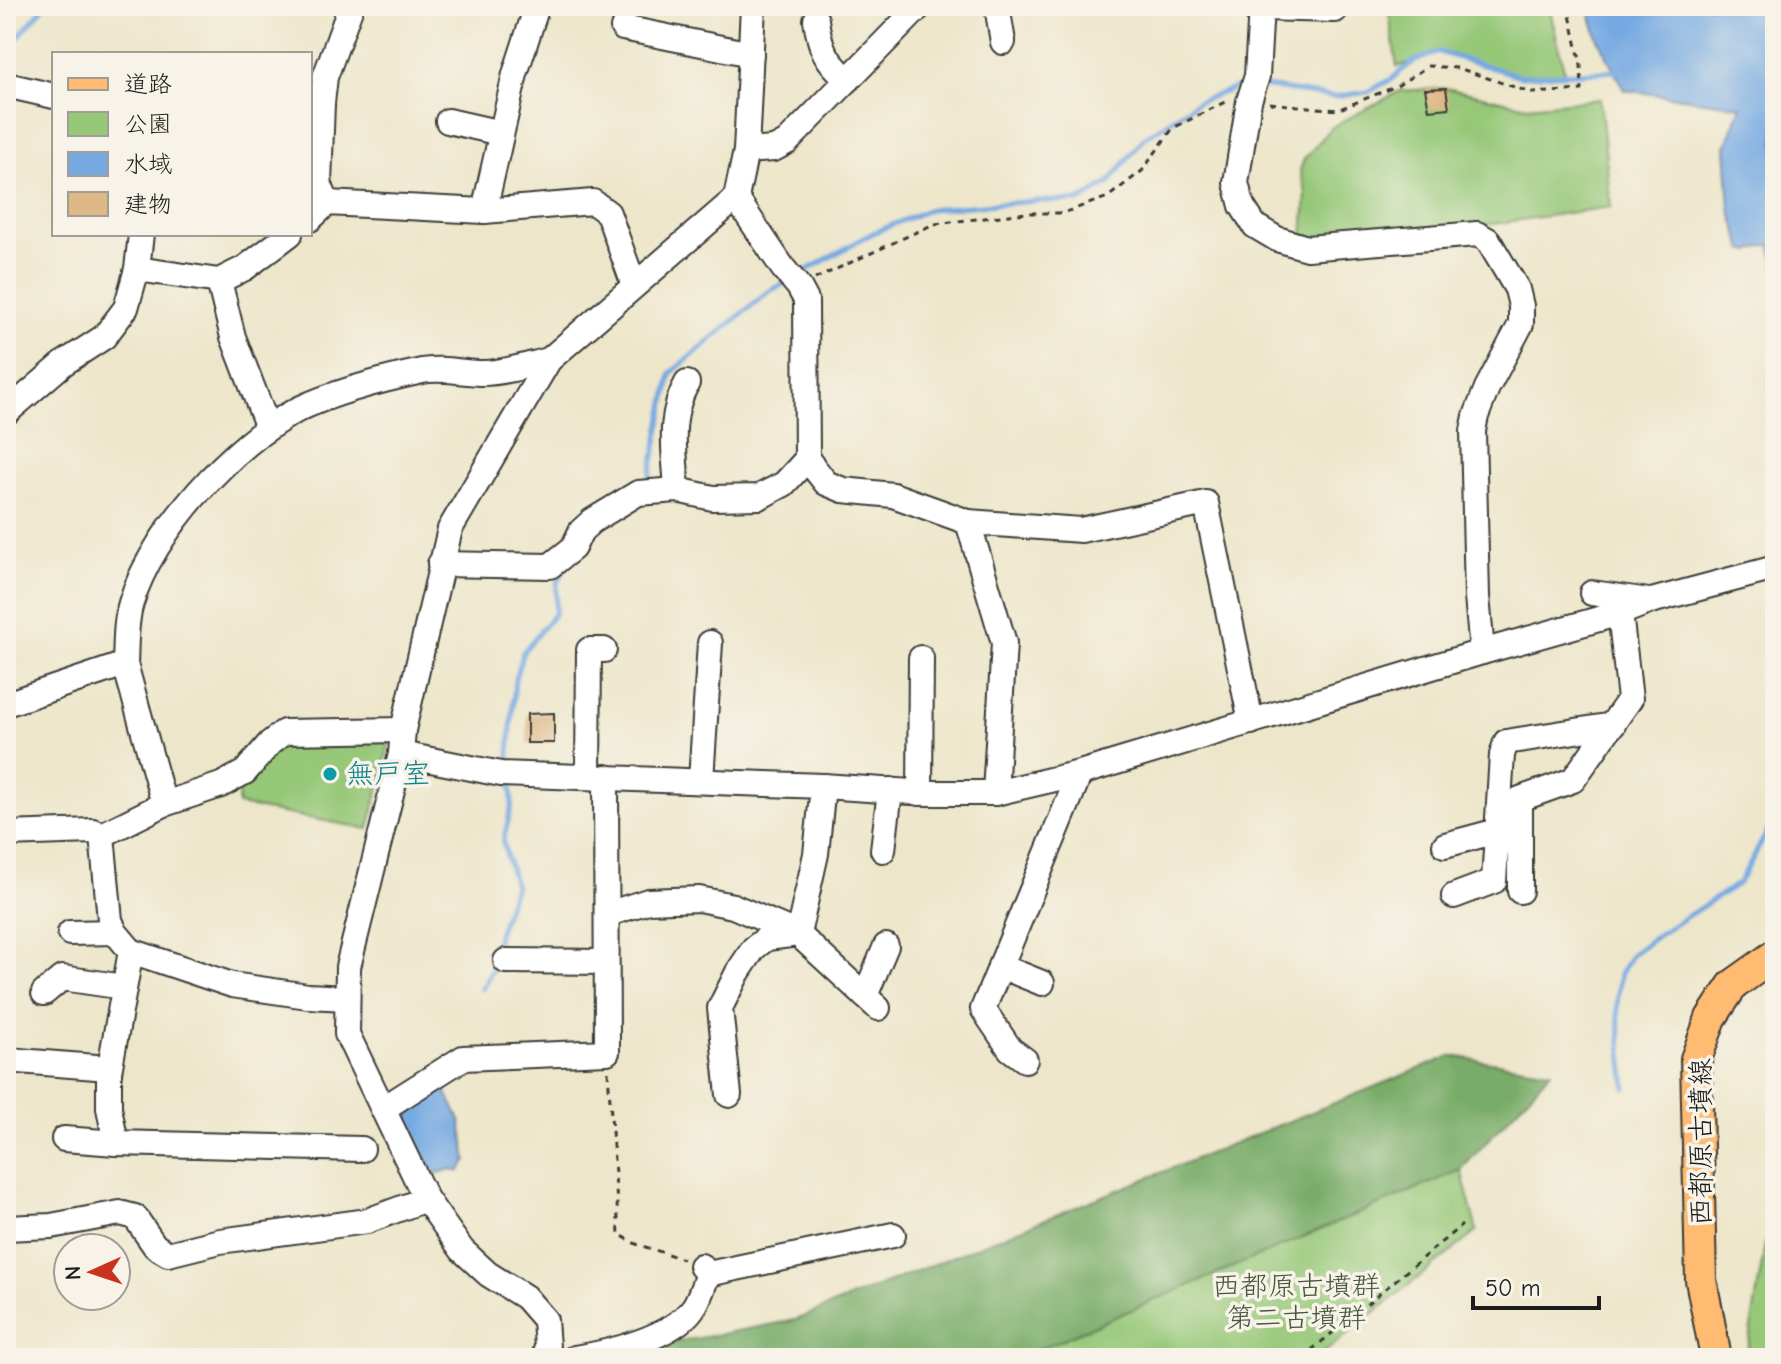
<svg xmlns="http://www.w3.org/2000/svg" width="1781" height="1364" font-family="'Comic Neue','Klee One',sans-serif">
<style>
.green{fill:#96c878;stroke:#59724a;stroke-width:2}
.forest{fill:#78ac68;stroke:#4a6442;stroke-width:2}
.water{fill:#75a9e2;stroke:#48627f;stroke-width:2}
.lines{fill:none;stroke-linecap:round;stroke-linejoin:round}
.stream{stroke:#75a9e2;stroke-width:5}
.building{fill:#deb887}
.minor-casing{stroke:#3b3a36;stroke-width:28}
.major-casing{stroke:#3b3a36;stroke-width:34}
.path{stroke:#3b3a36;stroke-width:3;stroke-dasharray:6 6;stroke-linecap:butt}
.minor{stroke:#fff;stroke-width:24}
.major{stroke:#ffbb71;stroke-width:30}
.culture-dot{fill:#0f9aa8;stroke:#f7f3e8;stroke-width:3}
.labels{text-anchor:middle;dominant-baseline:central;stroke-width:7;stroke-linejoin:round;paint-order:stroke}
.culture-label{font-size:28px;fill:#0d838f;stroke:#f7f3e8;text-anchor:start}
.street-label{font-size:28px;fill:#1c1c1c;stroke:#f7f3e8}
.park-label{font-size:28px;fill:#47583c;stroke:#f7f3e8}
</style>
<rect width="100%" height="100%" fill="#f7f3e8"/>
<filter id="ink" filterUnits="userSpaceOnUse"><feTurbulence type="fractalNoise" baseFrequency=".0125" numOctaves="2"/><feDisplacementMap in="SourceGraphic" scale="16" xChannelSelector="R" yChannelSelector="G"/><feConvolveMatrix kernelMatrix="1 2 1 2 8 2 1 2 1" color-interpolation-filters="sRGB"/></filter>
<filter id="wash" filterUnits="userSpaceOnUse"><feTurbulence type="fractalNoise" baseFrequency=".006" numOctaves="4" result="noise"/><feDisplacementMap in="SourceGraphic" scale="32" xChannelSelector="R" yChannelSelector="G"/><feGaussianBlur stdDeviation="1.8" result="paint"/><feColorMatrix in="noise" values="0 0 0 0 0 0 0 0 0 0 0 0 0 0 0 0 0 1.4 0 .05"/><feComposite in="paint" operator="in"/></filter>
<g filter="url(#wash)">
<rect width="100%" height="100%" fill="#ede6ca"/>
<g class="green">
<polygon points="1388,6 1549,6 1565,74 1521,76 1439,52 1397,67"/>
<polygon points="1446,88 1527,106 1600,99 1611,207 1478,226 1303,240 1306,193 1300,171 1304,159 1332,127 1400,91"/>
<polygon points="391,735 369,829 238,805 239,784 285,738"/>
<polygon points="1461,1170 1477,1231 1317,1358 1018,1358"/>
<polygon points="1775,1185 1775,1358 1746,1358"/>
</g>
<polygon class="forest" points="1451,1056 1551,1071 1461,1170 1018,1358 591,1358 795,1320"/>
<g class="water">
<polygon points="1588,6 1775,6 1775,267 1771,244 1750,251 1743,249 1730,209 1726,147 1741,106 1624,90 1597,37"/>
<polygon points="445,1089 461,1122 467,1160 459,1172 452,1169 434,1174 403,1129 414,1105 425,1103 435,1092"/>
</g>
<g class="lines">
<g class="stream">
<polyline points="6,51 45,6"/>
<polyline points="1260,86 1333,97 1368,92 1390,80 1414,61 1439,52 1521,76 1618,71"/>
<polyline points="798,275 873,233 930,209 1037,201 1079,201 1108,184 1144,138 1198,102 1246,84"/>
<polyline points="648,486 671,373 768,292 786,282"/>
<polyline points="510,769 509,753 515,679 523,652 555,613 557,583 569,563"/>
<polyline points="482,989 493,968 498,934 515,886 503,842 512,804 511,783"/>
<polyline points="1626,1088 1617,1006 1620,975 1631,955 1661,933 1739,883 1775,818"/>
</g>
</g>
<g id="blocks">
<g class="building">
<polygon points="1446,88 1449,108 1429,110 1425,89"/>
<polygon points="554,713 554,743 527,743 527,714"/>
</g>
</g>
</g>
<g filter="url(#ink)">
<use href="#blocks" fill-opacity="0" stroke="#3b3a36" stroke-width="2"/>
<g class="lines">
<g class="minor-casing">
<g id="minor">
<polyline points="997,6 1003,42"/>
<polyline points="1261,6 1257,76 1249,101 1236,183 1242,206 1255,226 1277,239 1307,248 1477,234 1488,240 1517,289 1521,306 1521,324 1487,388 1476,416 1473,431 1477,596 1482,652"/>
<polyline points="1261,8 1335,10"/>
<path d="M816 20C820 49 826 60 848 80"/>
<polyline points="623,28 751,54"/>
<polyline points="6,85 54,96"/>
<polyline points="310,101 322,103 325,77 351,6"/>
<polyline points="322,103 319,183 327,203"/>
<polyline points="448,121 501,133"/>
<polyline points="746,151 774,149 787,142 920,6"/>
<polyline points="736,198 783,268 799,287 806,300 807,459 826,483 843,490 893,495 968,522 1004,643 995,793"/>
<polyline points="484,211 515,74 537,6"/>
<polyline points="310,219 327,203 484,211 593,202 608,213 634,285"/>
<polyline points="141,234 137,269 219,281 245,268 290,234"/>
<polyline points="219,281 233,337 268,428"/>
<polyline points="6,413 64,363 104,337 126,308 137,269"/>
<path d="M677 490C675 452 667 418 687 383"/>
<polyline points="968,522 1081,530 1206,503 1251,722"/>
<polyline points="440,564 550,566 573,548 581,531 592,521 638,493 677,490 713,498 759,497 784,484 807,459"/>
<polyline points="1592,593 1649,601"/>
<polyline points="125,664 164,804"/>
<path d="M6 704 125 664C126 645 125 622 131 603 152 532 233 443 299 409 337 391 381 380 422 371 441 367 463 373 483 373 504 373 528 365 549 360"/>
<polyline points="401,754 501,774 823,786 927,793 995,793 1080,773 1482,652 1620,613 1651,601 1775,568"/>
<polyline points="588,775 589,650 604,650"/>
<polyline points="701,780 710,643"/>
<polyline points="920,793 921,658"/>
<polyline points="6,834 93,831 102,835"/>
<polyline points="1445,845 1497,831"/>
<polyline points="883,850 890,790"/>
<polyline points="1520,891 1520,799 1573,780 1630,699 1620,613"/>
<polyline points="1454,896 1494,881 1502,755 1506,742 1613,725"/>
<polyline points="608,914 648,901 699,899 733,906 798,934 878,1008"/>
<polyline points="70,933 115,932"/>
<polyline points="131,951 115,932 110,920 102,835 164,804 221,785 245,772 270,743 284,732 403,730"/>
<polyline points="506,961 606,962"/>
<polyline points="1000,966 1042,983"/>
<polyline points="44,993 62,978 124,987"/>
<polyline points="865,996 886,946"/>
<polyline points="346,998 308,996 232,985 131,951 109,1072 109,1108 116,1143 362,1149"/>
<polyline points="6,1060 109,1068"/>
<polyline points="1025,1060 1010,1049 983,1009 1080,773"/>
<polyline points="729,1095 720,1008 738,972 754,948 767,938 798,934 816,854 823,786"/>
<polyline points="384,1108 463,1058 607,1052 606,777"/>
<polyline points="64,1139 116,1143"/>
<polyline points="6,1228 51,1226 120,1213 135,1217 155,1246 168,1254 220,1241 367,1221 426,1199"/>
<polyline points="708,1274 893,1235"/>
<polyline points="544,1358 547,1347 545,1320 525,1297 488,1274 462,1250 426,1199 347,1034 348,967 401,754 403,730 450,529 549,360 736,198 746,151 753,6"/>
<path d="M574 1358C608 1353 672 1338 693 1308 700 1299 703 1285 708 1274L701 1266"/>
</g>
</g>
<g class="major-casing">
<polyline id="major" points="1716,1358 1701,1280 1696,1059 1711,1018 1733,985 1775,955"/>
</g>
<g class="path">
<polyline points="1270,103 1337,110 1397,86 1428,66 1458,68 1532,93 1582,90 1581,65 1568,6"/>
<polyline points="815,279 934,224 1026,213 1063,213 1108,197 1142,171 1173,128 1227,101"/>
<polyline points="608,1071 619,1234 636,1244 683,1259"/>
<polyline points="1302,1358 1462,1225"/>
</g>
<use href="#minor" class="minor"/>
<use href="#major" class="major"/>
</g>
</g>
<circle class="culture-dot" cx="330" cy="774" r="8"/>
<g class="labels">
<g class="culture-label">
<text x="346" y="774">無戸室</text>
</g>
<g class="street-label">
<text transform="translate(1701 1142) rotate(-90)">西都原古墳線</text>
</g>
<g class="park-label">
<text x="1296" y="1286">西都原古墳群<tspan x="1296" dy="32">第二古墳群</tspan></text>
</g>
</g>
<rect width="1781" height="1364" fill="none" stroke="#f7f3e8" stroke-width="32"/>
<rect x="52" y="52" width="260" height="184" fill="#f7f3e8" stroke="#9f9d96" stroke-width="2"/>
<rect x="68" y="78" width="40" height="12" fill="#ffbb71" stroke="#9f9d96" stroke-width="2"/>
<text x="124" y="92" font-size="24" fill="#1c1c1c">道路</text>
<rect x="68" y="112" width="40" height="24" fill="#96c878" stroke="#9f9d96" stroke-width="2"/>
<text x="124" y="132" font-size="24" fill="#1c1c1c">公園</text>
<rect x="68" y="152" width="40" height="24" fill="#75a9e2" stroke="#9f9d96" stroke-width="2"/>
<text x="124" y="172" font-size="24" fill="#1c1c1c">水域</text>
<rect x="68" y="192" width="40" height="24" fill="#deb887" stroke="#9f9d96" stroke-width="2"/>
<text x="124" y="212" font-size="24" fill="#1c1c1c">建物</text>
<g transform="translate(92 1272) rotate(267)"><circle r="38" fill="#f7f3e8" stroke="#9f9d96" stroke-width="2"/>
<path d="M0-6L14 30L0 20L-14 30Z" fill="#c8321e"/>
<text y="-12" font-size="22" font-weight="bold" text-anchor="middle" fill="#1c1c1c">N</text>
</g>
<path d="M1473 1296v12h126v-12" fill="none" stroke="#1c1c1c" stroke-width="4"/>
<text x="1485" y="1296" font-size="24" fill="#1c1c1c" stroke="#f7f3e8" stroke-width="6" paint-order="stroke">50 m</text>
</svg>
